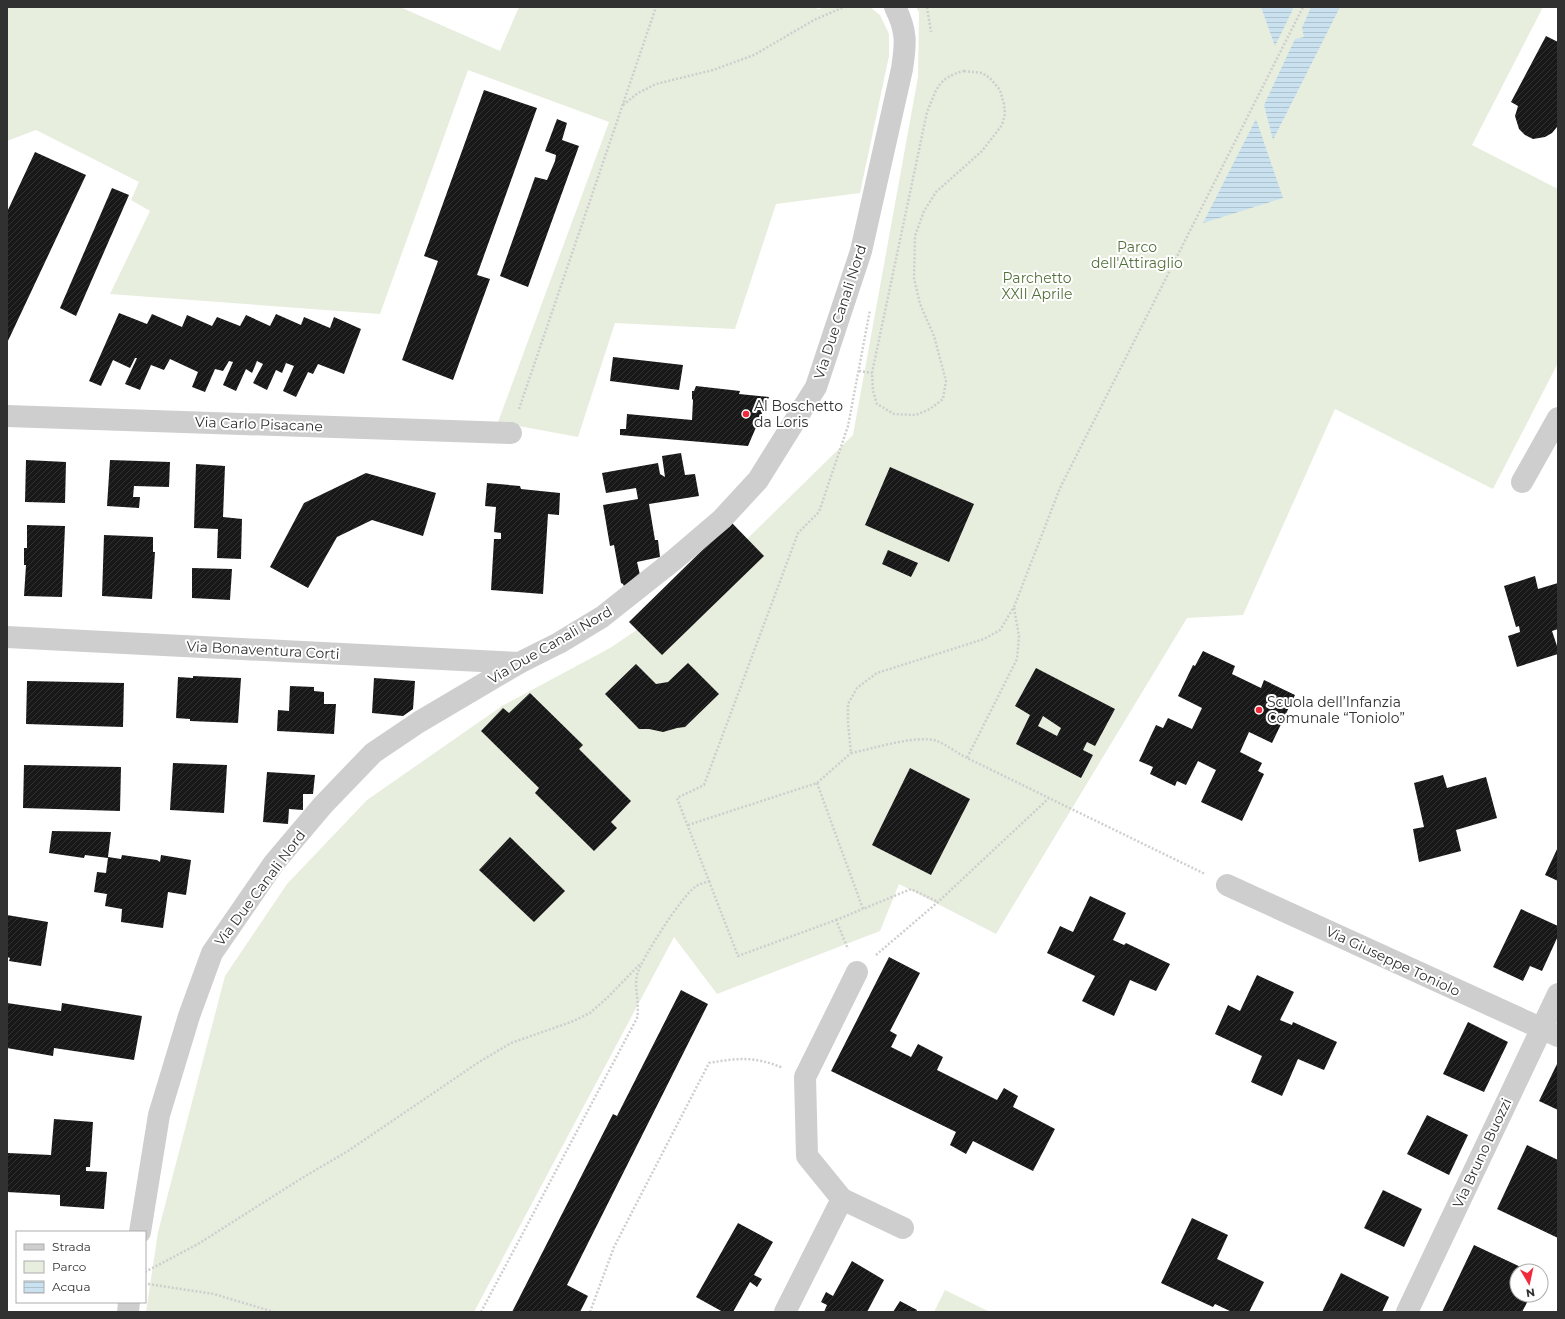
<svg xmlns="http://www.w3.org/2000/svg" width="1565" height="1319" font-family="Montserrat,sans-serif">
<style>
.park{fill:#e7eede}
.water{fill:url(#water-rules)}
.building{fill:url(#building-hatch);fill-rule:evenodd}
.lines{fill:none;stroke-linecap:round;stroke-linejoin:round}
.path{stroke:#cecece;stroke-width:2.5;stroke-dasharray:2 2;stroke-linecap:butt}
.minor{stroke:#cecece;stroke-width:22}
.poi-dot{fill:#f02a3a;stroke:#fff;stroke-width:1.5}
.labels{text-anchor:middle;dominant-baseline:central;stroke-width:4;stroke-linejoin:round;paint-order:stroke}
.park-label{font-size:14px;fill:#54703a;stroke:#fff}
.street-label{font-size:14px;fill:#313131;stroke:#fff}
.poi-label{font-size:14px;fill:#313131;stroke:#fff;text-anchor:start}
</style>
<defs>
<pattern id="water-rules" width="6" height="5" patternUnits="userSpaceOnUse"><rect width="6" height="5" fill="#cae1ef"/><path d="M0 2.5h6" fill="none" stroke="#aec2cd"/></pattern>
<pattern id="building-hatch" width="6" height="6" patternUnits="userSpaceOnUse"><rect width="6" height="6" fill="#181818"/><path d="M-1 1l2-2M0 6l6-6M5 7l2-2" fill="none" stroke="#313131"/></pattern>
</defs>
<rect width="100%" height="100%" fill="#fff"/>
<g class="park">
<polygon points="7,7 400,7 500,51 519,7 813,7 818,9 827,7 870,7 880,15 889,34 889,56 860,193 776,204 735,329 615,323 578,437 498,422 609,122 468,70 380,314 110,294 150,211 131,200 139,182 36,130 7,141"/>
<polygon points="916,7 1543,7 1472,145 1558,189 1558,363 1493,489 1335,409 1243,615 1187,618 996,934 899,884 880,931 717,994 674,937 474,1312 146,1312 158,1232 225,976 287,884 367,800 502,706 610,648 678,602 744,542 853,435 918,77 919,12"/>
<polygon points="945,1290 990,1312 934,1312"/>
</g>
<g class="water">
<polygon points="1261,7 1294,7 1275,46"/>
<polygon points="1311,7 1340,7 1273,140 1264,105 1295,39 1304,37 1302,28"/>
<polygon points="1256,119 1283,198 1203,223"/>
</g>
<g class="building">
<polygon points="1546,36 1558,42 1558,128 1557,127 1552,133 1545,137 1533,139 1525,135 1519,129 1515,116 1518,106 1511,102"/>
<polygon points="484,90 537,108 477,275 490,279 453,380 402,360 438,261 424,256"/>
<polygon points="557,119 567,123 562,140 579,146 528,287 500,276 535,177 547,180 555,161 556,155 545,151"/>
<polygon points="35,152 86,175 7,343 7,212"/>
<polygon points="112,188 129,195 76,316 60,308"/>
<polygon points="119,313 147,324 152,314 182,327 187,315 212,326 217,317 240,326 246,315 270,326 276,314 301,325 304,317 330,328 334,317 361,329 344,374 318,364 313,374 308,372 296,397 283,391 294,366 286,363 282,373 276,370 267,390 253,383 263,364 257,361 252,373 246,369 236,391 223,385 233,362 229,361 223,371 215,369 205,392 192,387 198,372 170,359 164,370 151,365 140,390 125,384 137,358 135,358 130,368 113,360 101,386 89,381"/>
<polygon points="613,357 683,365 679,390 610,381"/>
<polygon points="696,386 740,391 739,394 769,397 748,446 620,435 620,429 626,429 627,414 692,420 693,400 692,399 692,391 694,391"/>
<polygon points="681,453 685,475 695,474 699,496 649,504 655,540 658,540 660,557 637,562 640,575 624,586 623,584 621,583 614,545 610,546 603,505 638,499 636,488 606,493 602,473 658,463 660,474 665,477 662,456"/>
<polygon points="26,460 66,462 65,503 25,502"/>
<polygon points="110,460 170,462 169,487 134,486 133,497 140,497 139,508 107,506"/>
<polygon points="196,464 225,466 223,517 242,519 241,559 217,558 218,529 194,528"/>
<polygon points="890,467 974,504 949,562 865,525"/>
<polygon points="366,473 436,493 423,536 372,520 337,537 308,588 270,567 304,503"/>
<polygon points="487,483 520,486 521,489 560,493 559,515 548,514 543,594 491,590 494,539 501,539 501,533 494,532 496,507 485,506"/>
<polygon points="731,522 764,556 662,655 629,622"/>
<polygon points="27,525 65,526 62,597 24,596 26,565 24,565 24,548 27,548"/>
<polygon points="104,535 153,537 153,552 155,552 152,599 102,596"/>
<polygon points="888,550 918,563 911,577 882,564"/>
<polygon points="192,568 232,569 230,600 192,598"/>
<polygon points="1535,576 1538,589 1558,583 1558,629 1552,631 1558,649 1558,654 1517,667 1508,636 1520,632 1519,626 1516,627 1504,586"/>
<polygon points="1203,651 1235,666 1232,674 1261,688 1264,680 1295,695 1272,743 1249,732 1240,752 1262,763 1258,771 1264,774 1242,821 1201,802 1216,770 1198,761 1186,785 1177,781 1175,786 1150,774 1153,767 1139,761 1156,725 1163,728 1168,718 1192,729 1202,708 1178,696 1193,665 1195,666"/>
<polygon points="688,663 719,694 685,727 677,728 663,732 649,729 639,729 605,694 636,664 656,684 668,682"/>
<path d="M1036 668 1115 709 1095 746 1087 742 1083 750 1093 755 1081 778 1016 744 1030 715 1015 706ZM1043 716 1061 728 1057 736 1038 726Z"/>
<polygon points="193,676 241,678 238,723 190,721 190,719 176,718 178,677 193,678"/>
<polygon points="374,678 415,681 413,709 403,716 372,713"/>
<polygon points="27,681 124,683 123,727 26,724"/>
<polygon points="290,686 314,687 314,691 324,692 324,704 336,704 334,734 277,731 278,710 289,711"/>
<polygon points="530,693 583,745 579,749 631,801 611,822 617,828 594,851 535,793 539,788 481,731 503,708 509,713"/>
<polygon points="173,763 227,765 224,813 170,810"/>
<polygon points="24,765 121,767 120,811 23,808"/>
<polygon points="910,768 970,799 931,875 872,845"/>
<polygon points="267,772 315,775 313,794 303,794 303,810 289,809 288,824 263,822"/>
<polygon points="1443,775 1447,788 1486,777 1497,818 1456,830 1461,851 1419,862 1413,829 1424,827 1414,783"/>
<polygon points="52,831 111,832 108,857 121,859 122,855 157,860 160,862 161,855 191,860 186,895 168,892 163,928 121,922 122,909 105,906 107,894 94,892 97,872 106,873 108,858 85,855 84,858 49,853"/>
<polygon points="510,837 565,891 534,922 479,870"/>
<polygon points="1558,847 1558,881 1545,875"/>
<polygon points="1090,896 1126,913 1113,940 1124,945 1126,943 1170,964 1156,991 1130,980 1114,1016 1082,1001 1095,976 1047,953 1060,926 1073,932"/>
<polygon points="1521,909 1558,926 1558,936 1542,971 1530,966 1523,981 1493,967"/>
<polygon points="7,915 48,922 41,966 9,961 10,958 7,957"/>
<polygon points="889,957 920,973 890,1031 897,1035 891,1047 911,1057 918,1044 943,1057 937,1070 997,1100 1004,1088 1018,1096 1013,1107 1055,1129 1033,1171 973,1141 966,1154 950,1145 956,1132 831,1071"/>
<polygon points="1257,975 1294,992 1280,1020 1292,1025 1293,1022 1337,1042 1324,1070 1298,1059 1282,1096 1251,1082 1262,1056 1215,1034 1228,1005 1240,1011"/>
<polygon points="681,990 708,1004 567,1285 588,1296 580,1312 512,1312 613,1114 617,1116"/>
<polygon points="7,1003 61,1011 62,1003 142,1016 134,1060 54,1048 53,1056 7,1048"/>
<polygon points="1468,1022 1508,1042 1484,1092 1443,1074"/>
<polygon points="1558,1062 1558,1110 1539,1101"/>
<polygon points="1427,1115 1468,1135 1449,1175 1407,1154"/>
<polygon points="54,1119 93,1122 90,1167 86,1167 86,1171 107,1172 104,1209 60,1206 60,1195 7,1192 8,1153 51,1155"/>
<polygon points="1527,1145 1558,1160 1558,1238 1497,1209"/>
<polygon points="1383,1190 1422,1209 1404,1247 1364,1228"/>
<polygon points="1192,1218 1228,1235 1217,1259 1264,1282 1249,1312 1232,1312 1215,1304 1213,1307 1161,1283"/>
<polygon points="738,1223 773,1242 754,1275 762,1279 757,1287 750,1282 733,1312 723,1312 696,1297"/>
<polygon points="1474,1245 1529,1271 1517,1271 1517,1295 1531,1295 1522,1312 1442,1312"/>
<polygon points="852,1261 884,1280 867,1312 824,1312 827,1305 821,1302 826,1292 833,1296"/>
<polygon points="1341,1273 1389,1297 1382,1312 1322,1312"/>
<polygon points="900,1301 917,1310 916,1312 893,1312"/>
</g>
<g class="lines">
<g class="path">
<polyline points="927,7 931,32"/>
<path d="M964 71 982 73 990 78 1000 90 1004 104 1005 114 1002 125 982 151 936 192 924 211 915 236 914 278 920 304 934 336 946 381 943 399 930 409 916 415 894 414 877 404 873 391 872 373 927 112C937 89 937 78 964 71Z"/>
<polyline points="623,105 638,93 656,84 713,70 754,55 814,20 844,7"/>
<polyline points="859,371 872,373"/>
<polyline points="519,409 656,7"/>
<polyline points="1014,608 1019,636 1017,659 967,758 1049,798"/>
<path d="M967 758C957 753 947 745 937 741 918 734 872 749 851 753L848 723V704L857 688 877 673 984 639 1000 630 1014 607 1060 488 1303 7"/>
<polyline points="817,783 863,909 911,889 938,902"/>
<polyline points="688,825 817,783 851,753"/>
<polyline points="709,881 738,956 836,920 848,949"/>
<polyline points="836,920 863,909"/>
<polyline points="876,955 938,902 1049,798 1205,874"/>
<polyline points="145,1272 198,1244 302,1178 348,1151 479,1062 511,1043 571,1022 590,1013 608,997 641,963"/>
<polyline points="148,1284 214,1294 274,1312"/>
<path d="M481 1312 637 1018C640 1003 634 989 637 975 641 959 682 896 695 887 699 884 704 883 709 881L677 798 704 785 798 533 819 512 848 426 870 310"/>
<path d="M590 1312 614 1247 709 1063C737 1058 755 1056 783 1068"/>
</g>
<g class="minor">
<polyline points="7,416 511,433"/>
<polyline points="1522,482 1558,418"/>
<polyline points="7,637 519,663"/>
<polyline points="1227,885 1558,1036"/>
<polyline points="842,1199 807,1156 805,1077 857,972"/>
<path d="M140 1232 159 1115 189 1016 212 953 274 863 323 805 373 753 419 722 519 663 559 643 602 617 674 560 722 519 758 480 816 387 861 251 902 69C906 43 907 31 895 7"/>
<polyline points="128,1312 129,1302"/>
<polyline points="785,1312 842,1199 903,1228"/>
<polyline points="1407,1312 1558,994"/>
</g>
</g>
<g class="poi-dot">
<circle cx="746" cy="414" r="4"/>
<circle cx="1259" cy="710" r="4"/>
</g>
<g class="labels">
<g class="park-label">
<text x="1137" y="247">Parco<tspan x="1137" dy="16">dell'Attiraglio</tspan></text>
<text x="1037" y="278">Parchetto<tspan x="1037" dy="16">XXII Aprile</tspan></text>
</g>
<g class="street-label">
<text transform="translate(840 312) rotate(-72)">Via Due Canali Nord</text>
<text transform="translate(259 424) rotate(2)">Via Carlo Pisacane</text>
<text transform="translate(550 645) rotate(-30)">Via Due Canali Nord</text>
<text transform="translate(263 650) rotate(3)">Via Bonaventura Corti</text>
<text transform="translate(260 888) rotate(-53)">Via Due Canali Nord</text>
<text transform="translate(1393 961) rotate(25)">Via Giuseppe Toniolo</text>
<text transform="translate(1482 1153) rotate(-65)">Via Bruno Buozzi</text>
</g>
<g class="poi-label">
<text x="754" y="406">Al Boschetto<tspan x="754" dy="16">da Loris</tspan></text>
<text x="1267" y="702">Scuola dell’Infanzia<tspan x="1267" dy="16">Comunale “Toniolo”</tspan></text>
</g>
</g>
<rect width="1565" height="1319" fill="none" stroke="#313131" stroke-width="16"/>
<rect x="16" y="1231" width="130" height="72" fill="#ffffff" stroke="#adadad"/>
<rect x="24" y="1244" width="20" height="6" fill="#cecece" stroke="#adadad"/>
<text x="52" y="1251" font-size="12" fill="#313131">Strada</text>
<rect x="24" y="1261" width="20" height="12" fill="#e7eede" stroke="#adadad"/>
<text x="52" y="1271" font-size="12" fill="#313131">Parco</text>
<rect x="24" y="1281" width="20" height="12" fill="url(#water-rules)" stroke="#adadad"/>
<text x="52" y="1291" font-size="12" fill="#313131">Acqua</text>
<g transform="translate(1529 1283) rotate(171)"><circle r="19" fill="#ffffff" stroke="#adadad"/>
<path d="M0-3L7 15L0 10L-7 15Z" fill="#f02a3a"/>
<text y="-6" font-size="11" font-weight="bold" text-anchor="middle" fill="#313131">N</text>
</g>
</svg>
